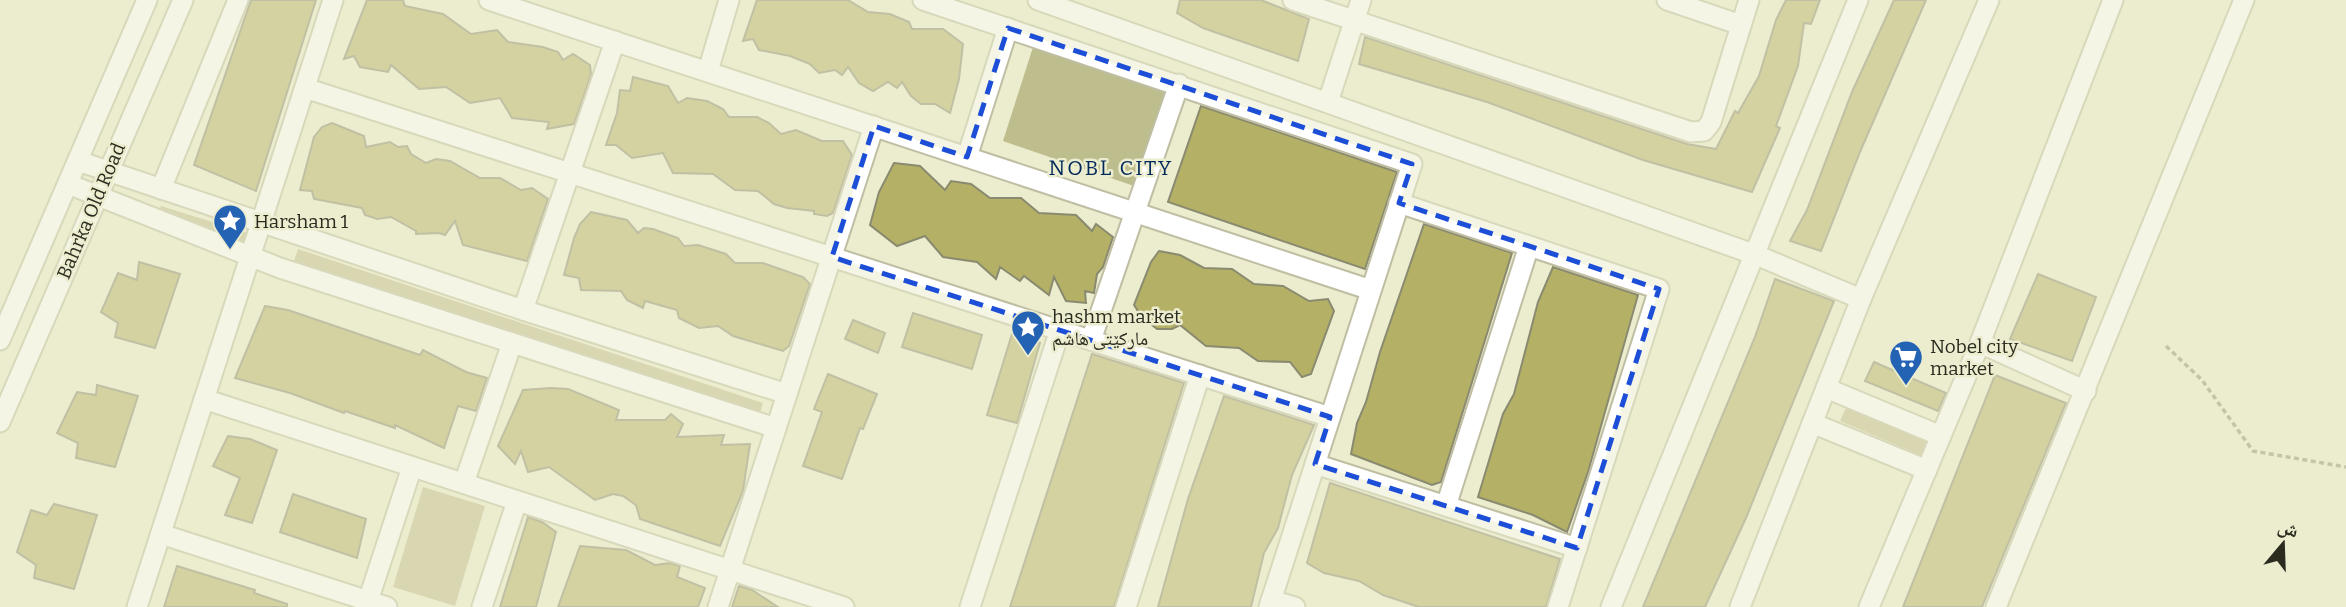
<svg xmlns="http://www.w3.org/2000/svg" width="2346" height="607" font-family="Bitter,'Noto Naskh Arabic',serif">
<style>
.grass{fill:#bebd8d}
.building{fill:#b4b166;stroke:#8a8a70;stroke-width:2}
.lines{fill:none;stroke-linecap:round;stroke-linejoin:round}
.minor-casing{stroke:#bfbea3;stroke-width:23}
.path{stroke:#92927e;stroke-width:3.5;stroke-dasharray:5 3.5;stroke-linecap:butt}
.minor{stroke:#fff;stroke-width:19}
.marked{fill:none;stroke:#1d4ed8;stroke-width:5;stroke-dasharray:14 9;stroke-linejoin:round}
.labels{text-anchor:middle;dominant-baseline:central;stroke-width:5;stroke-linejoin:round;paint-order:stroke}
.street-label{font-size:19px;fill:#2b2b20;stroke:#ececcf}
.poi-label{font-size:19px;fill:#2b2b20;stroke:#ececcf;text-anchor:start}
.neighbourhood-label{font-size:21px;letter-spacing:2px;fill:#00285a;stroke:#ececcf}
</style>
<rect width="100%" height="100%" fill="#ececcf"/>
<g class="grass">
<polygon points="1033,47 1168,92 1137,187 1003,141"/>
<polygon points="161,206 254,235 252,247 158,216"/>
<polygon points="298,249 763,403 760,413 294,261"/>
<polygon points="1847,405 1932,439 1925,457 1840,421"/>
<polygon points="423,487 485,506 455,606 393,587"/>
</g>
<g class="building">
<polygon points="251,0 316,0 256,191 194,165"/>
<polygon points="367,0 403,0 405,6 443,14 471,34 497,30 508,42 543,47 558,52 563,60 573,54 590,65 591,75 574,124 547,129 549,122 512,118 500,98 470,103 446,87 419,89 391,65 388,72 360,67 354,56 344,59"/>
<polygon points="757,0 848,0 868,12 890,14 909,22 912,29 943,29 963,44 959,79 950,113 935,104 921,104 911,96 902,82 897,88 888,82 873,91 859,83 848,67 842,75 835,70 819,73 810,64 790,56 759,50 753,39 743,41"/>
<polygon points="1180,0 1261,0 1309,19 1298,61 1203,28 1177,13"/>
<polygon points="1786,0 1820,0 1811,24 1804,23 1798,66 1776,126 1780,128 1752,192 1643,160 1487,102 1359,64 1365,37 1687,144 1716,149 1735,111 1738,113 1759,76 1776,20"/>
<polygon points="1894,0 1926,0 1860,152 1821,251 1790,241 1807,210 1852,92"/>
<polygon points="633,77 668,86 678,103 687,98 707,101 723,109 729,117 757,117 769,123 781,134 796,130 822,141 843,141 852,155 833,213 827,216 814,214 814,211 787,208 774,204 758,191 735,190 713,174 673,173 663,153 632,158 616,145 606,145 617,113 620,90 630,91"/>
<polygon points="1201,106 1397,172 1365,269 1168,202"/>
<polygon points="332,123 364,136 366,147 390,142 398,147 407,146 411,154 426,163 436,159 450,161 480,178 500,178 521,190 532,188 548,199 527,261 463,245 455,221 445,235 439,233 416,234 416,231 391,217 377,219 365,215 362,208 314,199 312,191 300,190 314,137 322,127"/>
<polygon points="894,163 920,166 945,190 951,181 971,184 990,198 1021,198 1039,213 1076,215 1092,231 1096,224 1113,237 1103,267 1097,274 1094,293 1085,291 1086,303 1066,301 1054,277 1049,295 1024,276 1020,281 1000,267 996,279 977,262 943,257 925,236 897,246 870,225 879,192"/>
<polygon points="591,212 627,220 638,233 644,228 653,229 678,238 684,246 698,245 726,254 735,263 763,263 803,277 810,284 789,346 783,351 733,336 718,326 699,328 679,318 677,310 645,301 643,308 627,300 621,291 581,290 579,278 564,275 574,238 580,224"/>
<polygon points="1424,224 1512,253 1441,482 1432,485 1351,454 1357,423 1366,402 1380,352"/>
<polygon points="1159,251 1180,255 1204,268 1232,269 1254,284 1283,286 1309,301 1328,299 1334,311 1311,374 1302,377 1290,362 1258,361 1239,348 1206,346 1180,325 1172,329 1157,329 1141,316 1134,305 1151,262"/>
<polygon points="139,262 180,274 155,348 115,337 118,323 101,312 118,273 137,280"/>
<polygon points="1553,267 1638,295 1588,472 1567,532 1533,515 1478,497 1503,414 1514,394 1538,302"/>
<polygon points="2038,274 2096,297 2072,361 2010,339"/>
<polygon points="1775,279 1834,301 1746,518 1705,607 1643,607 1755,337"/>
<polygon points="265,306 288,310 420,355 423,350 466,372 487,378 476,411 458,406 444,448 395,425 395,428 345,411 344,413 290,393 235,378"/>
<polygon points="913,313 982,335 972,369 902,347"/>
<polygon points="853,320 885,333 878,353 845,339"/>
<polygon points="1012,334 1040,343 1017,423 987,415"/>
<polygon points="1092,354 1184,383 1114,607 1010,607"/>
<polygon points="1874,362 1946,393 1938,411 1865,381"/>
<polygon points="828,374 877,394 863,429 860,428 842,479 803,466 822,412 814,409"/>
<polygon points="1995,375 2066,403 1982,607 1903,607"/>
<polygon points="97,385 138,396 115,467 76,458 78,443 57,433 77,392 96,395"/>
<polygon points="551,388 568,389 619,410 616,420 665,420 671,414 683,424 677,437 724,435 721,445 750,444 743,491 720,546 640,519 636,505 623,496 613,494 595,500 549,467 528,472 521,451 515,464 498,446 523,390"/>
<polygon points="1224,396 1314,425 1292,475 1278,528 1264,553 1251,607 1158,607 1188,499"/>
<polygon points="228,436 250,439 277,450 252,523 225,515 240,478 213,466"/>
<polygon points="1330,483 1560,559 1546,607 1419,607 1383,595 1359,581 1324,573 1307,563"/>
<polygon points="293,494 366,519 357,558 280,532"/>
<polygon points="54,504 97,515 74,589 34,578 36,565 17,552 31,510 47,515"/>
<polygon points="528,517 542,522 556,532 536,607 500,607"/>
<polygon points="580,546 626,550 655,565 670,563 680,566 677,577 705,588 698,607 558,607"/>
<polygon points="177,566 255,590 254,593 287,604 287,607 164,607"/>
<polygon points="739,586 752,590 778,607 732,607"/>
</g>
<g class="lines">
<g class="minor-casing">
<g id="minor">
<polyline points="489,0 1371,290"/>
<polyline points="923,0 1412,164 1269,607"/>
<polyline points="1038,0 1756,255 1861,299"/>
<polyline points="1293,0 1691,132 1704,131 1711,122 1749,0"/>
<polyline points="1667,0 1741,25"/>
<polyline points="708,71 729,0"/>
<polyline points="305,88 1330,417"/>
<polyline points="1328,102 1361,0"/>
<polyline points="967,157 1008,28"/>
<polyline points="78,161 523,310 787,394"/>
<polyline points="68,184 280,268 776,428"/>
<polyline points="161,189 238,0"/>
<polyline points="1399,203 1659,289 1558,607"/>
<polyline points="523,310 615,41"/>
<polyline points="0,340 147,0"/>
<polyline points="1091,340 1179,84"/>
<polyline points="1980,343 2086,391"/>
<polyline points="1826,388 1941,436"/>
<polyline points="204,399 844,607"/>
<polyline points="0,422 183,0"/>
<polyline points="1812,423 1927,470"/>
<polyline points="1315,464 1577,548"/>
<polyline points="464,483 512,343"/>
<polyline points="1446,506 1529,246"/>
<polyline points="161,534 387,607"/>
<polyline points="1271,600 1295,607"/>
<polyline points="368,601 412,467"/>
<polyline points="137,607 333,0"/>
<polyline points="482,607 517,501"/>
<polyline points="718,607 874,126"/>
<polyline points="970,607 1060,330"/>
<polyline points="1126,607 1200,375"/>
<polyline points="1611,607 1858,0"/>
<polyline points="1740,607 1861,299 1989,0"/>
<polyline points="1869,607 1980,343 2113,0"/>
<polyline points="1996,607 2244,0"/>
</g>
</g>
<polyline class="path" points="2166,346 2202,380 2253,451 2346,467"/>
<use href="#minor" class="minor"/>
</g>
<path d="M0 0H2346V607H0ZM1008 28 1412 164 1399 203 1659 289 1577 548 1315 464 1330 417 832 257 874 126 967 157Z" fill="#ececcf" fill-opacity=".55" fill-rule="evenodd"/>
<path class="marked" d="M1008 28 1412 164 1399 203 1659 289 1577 548 1315 464 1330 417 832 257 874 126 967 157Z"/>
<defs>
<g id="sight-pin" transform="scale(1.75)"><path d="M0 17L-7.5 6A9.5 9.5 0 1 1 7.5 6Z" fill="#2462b4" stroke="#ececcf"/><path d="M0-6L1.8-2.2L6-1.7L2.9 1.2L3.7 5.4L0 3.3L-3.7 5.4L-2.9 1.2L-6-1.7L-1.8-2.2Z" fill="#fff"/></g>
<g id="supermarket-pin" transform="scale(1.75)"><path d="M0 17L-7.5 6A9.5 9.5 0 1 1 7.5 6Z" fill="#2462b4" stroke="#ececcf"/><path d="M-6-5.5h2.5l.6 2H6L4.5 2H-2.5L-4.4-4H-6ZM-1.5 3.2a1.3 1.3 0 1 0 .1 0ZM3 3.2a1.3 1.3 0 1 0 .1 0Z" fill="#fff"/></g>
</defs>
<g fill-rule="evenodd">
<use href="#sight-pin" x="230" y="221"/>
<use href="#sight-pin" x="1028" y="327"/>
<use href="#supermarket-pin" x="1906" y="357"/>
</g>
<g class="labels">
<g class="street-label">
<text transform="translate(91 211) rotate(-67)">Bahrka Old Road</text>
</g>
<g class="poi-label">
<text x="254" y="221">Harsham 1</text>
<text x="1052" y="316">hashm market<tspan x="1052" dy="22">مارکێتی هاشم</tspan></text>
<text x="1930" y="346">Nobel city<tspan x="1930" dy="22">market</tspan></text>
</g>
<g class="neighbourhood-label">
<text x="1111" y="168">NOBL CITY</text>
</g>
</g>
<g transform="translate(2283 544) rotate(19)" stroke="#ececcf" stroke-width="5" paint-order="stroke">
<path d="M0-5L12 26L0 18L-12 26Z" fill="#2b2b20"/>
<text y="-10" font-size="19" font-weight="bold" text-anchor="middle" fill="#2b2b20">ش</text>
</g>
</svg>
